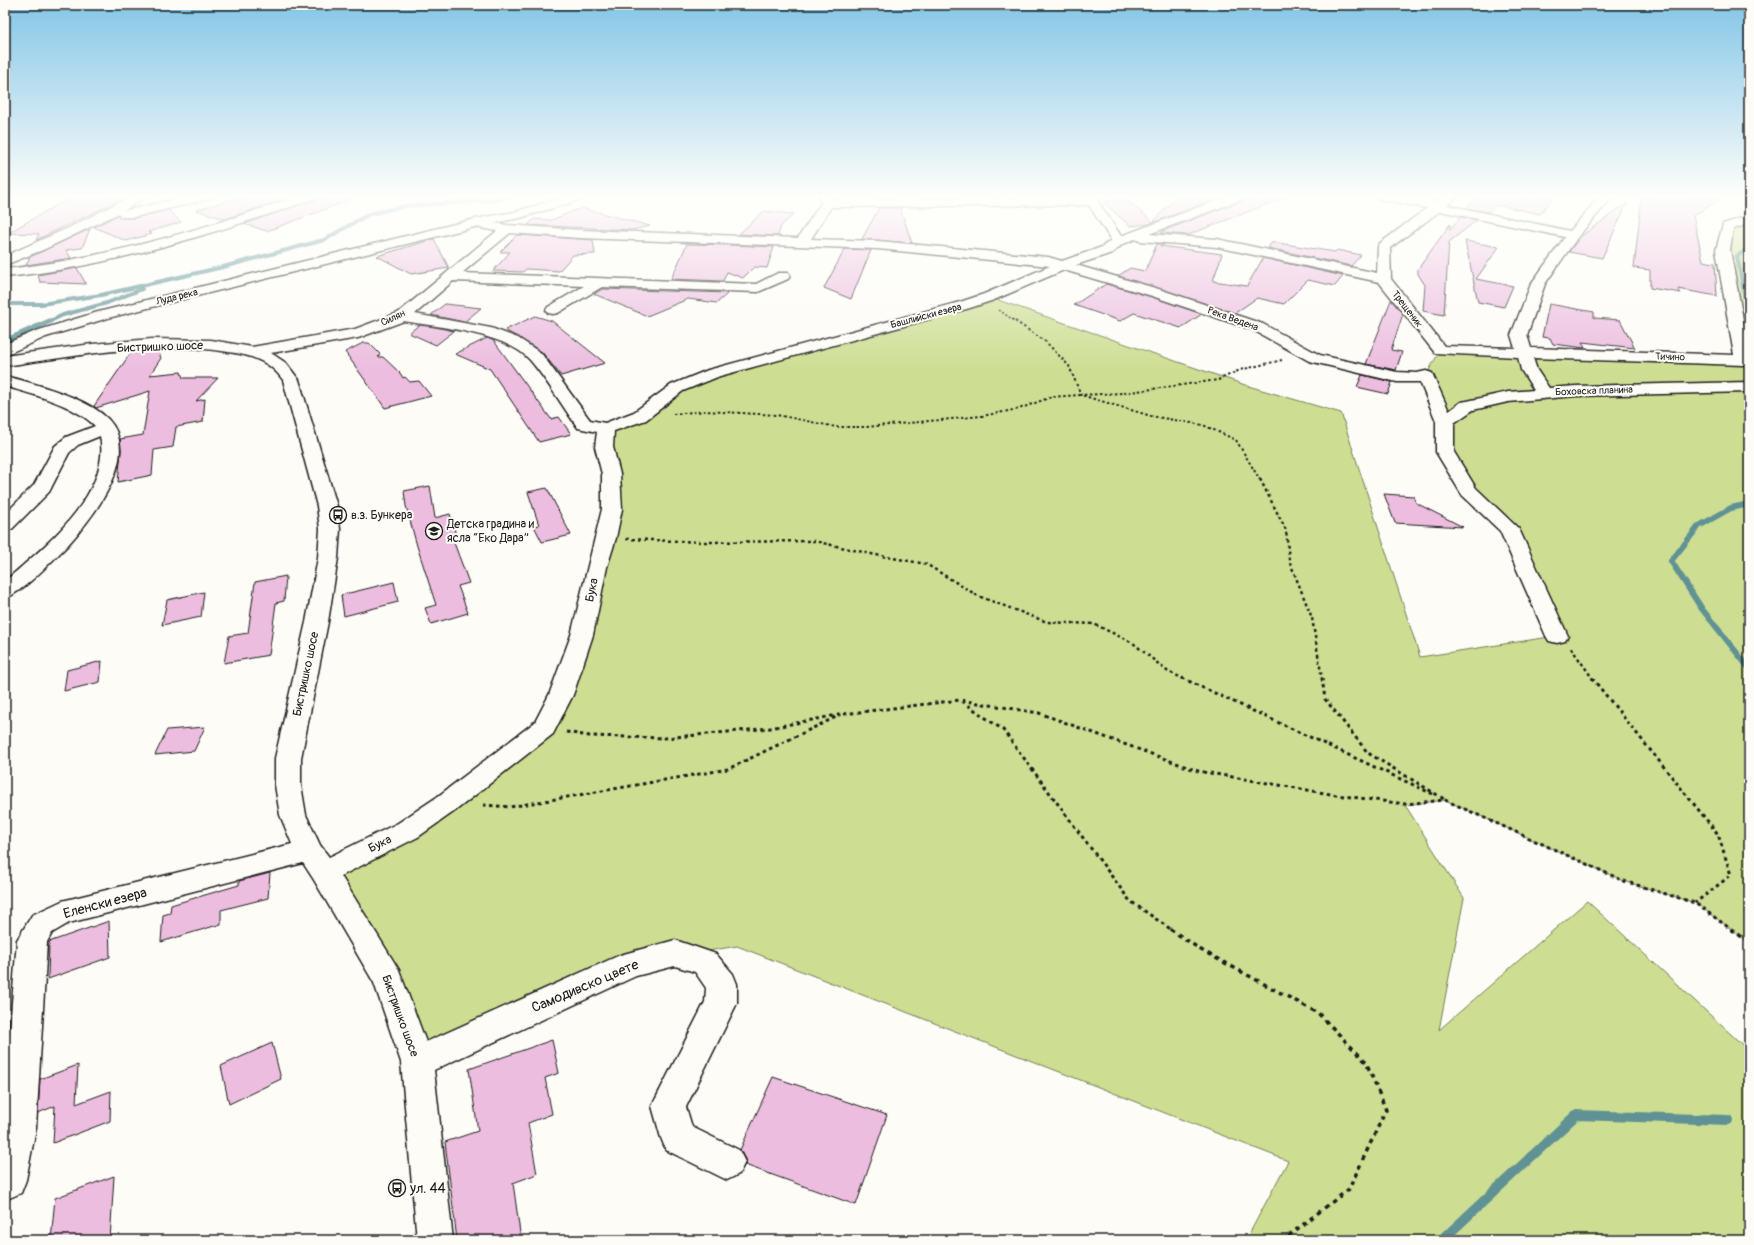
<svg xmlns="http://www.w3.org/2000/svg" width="1754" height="1245" font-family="Pangolin,sans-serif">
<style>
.green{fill:#cdde92;stroke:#747d57}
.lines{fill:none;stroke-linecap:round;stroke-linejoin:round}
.stream-far3{stroke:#619295;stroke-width:4}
.stream-far2{stroke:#619295;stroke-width:5.5}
.stream-far1{stroke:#619295;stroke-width:6}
.stream{stroke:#619295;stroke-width:10}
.building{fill:#ecbddf;stroke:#1c1c1c}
.minor-casing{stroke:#1c1c1c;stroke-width:3}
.path-far4{stroke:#1c1c1c;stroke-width:1.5;stroke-dasharray:2 2;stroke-linecap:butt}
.path-far3{stroke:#1c1c1c;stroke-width:2;stroke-dasharray:2.5 2.5;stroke-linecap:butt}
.path-far2{stroke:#1c1c1c;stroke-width:2.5;stroke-dasharray:3 3;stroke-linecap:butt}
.path-far1{stroke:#1c1c1c;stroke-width:3;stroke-dasharray:3.5 3.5;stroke-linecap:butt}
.path{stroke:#1c1c1c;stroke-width:3.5;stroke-dasharray:4.5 4.5;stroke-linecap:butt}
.minor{fill:#fdfcf7;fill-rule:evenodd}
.labels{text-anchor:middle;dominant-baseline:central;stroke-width:4;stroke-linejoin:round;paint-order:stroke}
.far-street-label{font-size:10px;fill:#1c1c1c;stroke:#fdfcf7}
.street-label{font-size:12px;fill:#1c1c1c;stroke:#fdfcf7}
.poi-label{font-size:12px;fill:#1c1c1c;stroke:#fdfcf7;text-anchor:start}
.near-street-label{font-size:14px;fill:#1c1c1c;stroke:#fdfcf7}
.near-poi-label{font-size:14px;fill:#1c1c1c;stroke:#fdfcf7;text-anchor:start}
</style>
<rect width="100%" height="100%" fill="#fdfcf7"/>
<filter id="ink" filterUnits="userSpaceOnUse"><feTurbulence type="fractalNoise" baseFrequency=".025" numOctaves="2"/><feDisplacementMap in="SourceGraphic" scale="8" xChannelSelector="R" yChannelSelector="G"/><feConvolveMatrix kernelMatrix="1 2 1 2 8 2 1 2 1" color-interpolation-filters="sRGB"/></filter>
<g filter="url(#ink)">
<polygon class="green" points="1749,220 1749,942 1695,903 1624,881 1445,800 1405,805 1464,898 1439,1030 1587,901 1749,1051 1749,1240 1246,1240 1288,1161 737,946 631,964 417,1062 324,872 544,728 606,538 606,428 677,388 989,297 1248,386 1341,413 1420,657 1556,636 1509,529 1445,452 1426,376 1440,350 1743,360 1723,250 1727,227"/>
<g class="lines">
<g class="stream-far3">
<polyline points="1749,248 1737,256 1749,317"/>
<polyline points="5,304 41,304 101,295 223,267 324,240 369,214 405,206 497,200 516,195"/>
<polyline points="48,322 63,315 107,303 142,289"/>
</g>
<polyline class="stream-far2" points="5,341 50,321"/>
<polyline class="stream-far1" points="1749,504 1731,508 1699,526 1671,561 1702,609 1749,668"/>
<polyline class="stream" points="1442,1240 1576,1115 1728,1120"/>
</g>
<g class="building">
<polygon points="74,195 130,195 36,240 39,234 8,233"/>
<polygon points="248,195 296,195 225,219 196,210"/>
<polygon points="322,195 357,195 358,197 267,231 244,224 319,198"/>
<polygon points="1178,195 1213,200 1149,224 1130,226 1103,202 1127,200 1153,222"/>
<polygon points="1251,195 1286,197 1188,235 1161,233 1163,231 1249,198"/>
<polygon points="1476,195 1555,195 1540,214 1497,205 1488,212 1467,208"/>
<polygon points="1642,195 1727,195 1693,216 1703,261 1715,263 1717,296 1678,289 1681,293 1650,288 1650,270 1634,268"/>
<polygon points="1627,203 1602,258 1569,252 1580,237"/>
<polygon points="582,208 650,226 632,230 528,225 534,219 551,220"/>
<polygon points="879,208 900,208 912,243 862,239"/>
<polygon points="168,210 181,222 148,232 152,234 126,241 94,227 118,215 120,218 134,218"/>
<polygon points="764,211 794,214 781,226 778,236 739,234"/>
<polygon points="1460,217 1477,220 1449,242 1444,315 1423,311 1425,285 1418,274 1418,269 1450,224 1450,230"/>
<polygon points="90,229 82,248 66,250 71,258 26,265 30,257"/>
<polygon points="517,235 593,240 595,254 573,255 559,271 526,269 523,272 493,271 510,252 500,252"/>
<polygon points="434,239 449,268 411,274 377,256"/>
<polygon points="1465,241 1499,247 1476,279 1513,286 1504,307 1478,302"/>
<polygon points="1272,242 1335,252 1337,250 1361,255 1351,266 1268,248"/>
<polygon points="687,244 729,245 774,247 767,268 754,267 743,278 727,272 723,281 671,279"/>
<polygon points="1157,244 1165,244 1160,246 1222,254 1213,281 1247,286 1263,258 1343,276 1335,286 1308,280 1284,304 1257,298 1235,313 1118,276 1130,268 1145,271"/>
<polygon points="845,249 871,250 851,299 824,288"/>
<polygon points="77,268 86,284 40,282 38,275"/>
<polygon points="1106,284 1152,297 1202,314 1181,328 1134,313 1120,321 1074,305"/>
<polygon points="602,289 728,293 717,303 688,299 647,316 594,294"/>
<polygon points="1391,300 1403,314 1391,350 1402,352 1396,370 1366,364"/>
<polygon points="445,304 481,308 464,322 431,315"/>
<polygon points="1549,304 1594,312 1594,318 1620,320 1635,348 1582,342 1585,348 1553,344 1550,338 1542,337"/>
<polygon points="535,316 552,321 605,363 561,376 542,352 505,330"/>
<polygon points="419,325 435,327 454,331 436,345 409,333"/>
<polygon points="487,338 494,341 551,419 559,417 571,434 539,442 490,369 455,354"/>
<polygon points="363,343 369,343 380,354 378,357 383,357 400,373 403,378 405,377 410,382 419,381 431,396 385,408 345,352"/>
<polygon points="158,350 161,358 150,375 181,372 183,378 218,378 196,401 205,399 203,422 176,427 173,447 154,450 152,475 118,482 121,451 120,439 143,435 150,391 96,408 94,406 132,351"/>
<polygon points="1362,375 1392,382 1388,394 1357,387"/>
<polygon points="430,486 435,518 450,514 457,539 453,540 469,583 458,586 468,613 431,624 425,608 436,605 417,546 406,506 404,491"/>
<polygon points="547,488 571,535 542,542 534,526 539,525 528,492"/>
<polygon points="1384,494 1413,496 1416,503 1463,527 1395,523"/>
<polygon points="286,576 284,601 276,603 269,655 224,663 229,636 248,633 255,582"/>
<polygon points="394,582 398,602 344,616 341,595"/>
<polygon points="204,592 201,617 162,625 167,600"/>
<polygon points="102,661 100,682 64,691 67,670"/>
<polygon points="205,727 194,751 155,755 167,730"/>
<polygon points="270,873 268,898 221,910 221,924 161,942 163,915 170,913 171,905 239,885 239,881"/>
<polygon points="109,921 110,957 48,979 49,942"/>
<polygon points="552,1040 559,1073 545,1078 552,1114 528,1123 537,1174 513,1183 521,1240 457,1240 445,1142 478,1131 469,1069"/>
<polygon points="272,1043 281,1079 229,1104 221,1066"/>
<polygon points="78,1065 76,1104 111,1091 110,1121 53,1143 55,1106 38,1113 40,1079"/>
<polygon points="773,1077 887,1115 856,1205 745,1165 746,1161 740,1150"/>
<polygon points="114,1176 110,1240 51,1240 55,1198"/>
</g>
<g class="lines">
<g class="minor-casing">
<g id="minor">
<polygon points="134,195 150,195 123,211 195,195 219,195 217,197 134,217 120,217 119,213 45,249 5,265 5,256 70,227"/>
<path d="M302 195H321L319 197C219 232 111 267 5 277V269C106 259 206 228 302 195Z"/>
<path d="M571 195H591L589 197 520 218 494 223 507 225 581 230 798 238 821 203 819 195H831L832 199 1083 198 1081 195H1094L1121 236 1232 195H1250L1248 197 1149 234 1217 239 1377 273 1378 247 1379 244 1427 208 1379 199 1373 195H1398L1410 198 1407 195H1423L1437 202 1445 195H1459L1447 205 1570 231 1601 195H1614L1577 238 1545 284 1527 335 1531 348 1734 355 1716 250 1723 224 1749 216V224L1733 229 1730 250 1749 351V363L1743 365 1533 358 1537 370 1549 388 1576 386 1749 382V392L1576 396 1508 402 1473 410 1454 423V452L1476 488 1519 529 1568 636 1565 641 1557 643 1549 641 1546 636 1500 531 1462 495 1436 452V421L1420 382H1397L1309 361 1253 330 1152 296 1064 270 994 300 970 308 720 376 683 391 646 420 614 431 613 447 620 474 622 509 616 538 607 567 593 635 573 695 553 734 455 811 418 837 341 876 399 970 426 1042 620 955 675 940 716 954 733 974 737 984V1003L686 1107 692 1127 739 1150 745 1162 739 1174 727 1180 666 1150 661 1138 652 1106 705 1002 706 988 695 972 675 966 636 976 434 1070 453 1240H417L401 1062 374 983 314 880 303 863 69 923 52 933 47 942 36 1128 26 1180 21 1193 5 1200V1090L17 940 32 915 62 901 292 844 280 815 275 785V758L306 622 318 558 320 529 317 506 283 380C278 373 271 366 263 362 250 355 236 353 222 351 150 341 76 356 5 366V356L92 344 152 339 211 340 252 347 355 329 398 313 497 231 475 227 108 318 46 337 5 355V344L36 331 98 312 475 219 514 212ZM1089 205 1111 240 1102 247 1062 261 1048 257 878 241 811 239 831 207ZM1440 211 1565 237 1531 284 1511 335 1515 348 1444 346 1391 279 1390 248ZM510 233 581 238 878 249 1050 266 984 294 960 302 708 370 671 385 634 412 605 423 590 420 541 353 518 338 491 328 415 314 453 281 584 286 548 307 546 310 548 313 553 314 558 313 602 287 758 292 788 279 790 276 788 273H778L756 284 462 273ZM1135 239 1140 241 1217 247 1379 282 1435 353 1518 357 1521 370 1534 390 1508 392 1467 401 1461 402 1449 411 1432 373 1426 371 1417 373 1397 372 1320 355 1263 324 1162 290 1076 265 1112 253 1123 244ZM404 321C439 327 506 333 530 360 548 381 562 406 578 428L597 432 595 447 602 474V509L571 635 549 695 535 722 437 797 398 823 329 857 320 845 306 815 301 785V758L328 622 338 558 340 529 337 506 299 380 286 363 271 353 358 338Z"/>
<path d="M5 376C33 383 88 398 108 419 143 456 92 518 67 546 54 559 21 594 5 598V581C43 548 112 494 100 436L78 445 69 453 49 492 12 529 5 531V514L34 485 55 446 66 437 95 426C71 403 36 396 5 386Z"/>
</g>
</g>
<polyline class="path-far4" points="999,310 1016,322"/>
<g class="path-far3">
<polyline points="1015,321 1046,342 1069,366 1081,395 1123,393 1218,380 1240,370 1282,360"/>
<polyline points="673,414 705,411 777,415 836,427 867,427 982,416 1019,409 1051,397 1081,395 1151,416 1203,425 1236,440 1260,480"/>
</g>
<g class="path-far2">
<polyline points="1260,479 1286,530 1289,560 1312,618 1322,679"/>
<polyline points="626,539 703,542 814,541 876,555 926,564 978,596 1047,622 1094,624 1133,643 1167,671 1184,679"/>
<polyline points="1571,648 1593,679"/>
</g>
<g class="path-far1">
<polyline points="1182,678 1433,794"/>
<polyline points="1322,678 1325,699 1368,753 1444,799"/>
<polyline points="1592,678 1718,834 1731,875 1695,903"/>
<polyline points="962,701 1003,730 1130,901 1172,930"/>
<polyline points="566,732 589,736 665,738 770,728 843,714 960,700 1039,713 1198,771 1336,795 1405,804 1445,800 1624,881 1695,903 1732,930"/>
<polyline points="483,805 510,807 728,769 838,716"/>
</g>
<g class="path">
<polyline points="1170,929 1201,950 1318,1013 1366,1062 1386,1110 1349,1189 1283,1240"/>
<polyline points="1731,929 1749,942"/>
</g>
<use href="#minor" class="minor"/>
</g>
</g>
<linearGradient id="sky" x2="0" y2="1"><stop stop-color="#84c6e7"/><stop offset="0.53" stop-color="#fefefb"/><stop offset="1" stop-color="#fefefb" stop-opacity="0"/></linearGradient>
<rect width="1754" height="370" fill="url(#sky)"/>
<defs>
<g id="bus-ring" transform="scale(0.9)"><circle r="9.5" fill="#fdfcf7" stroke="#1c1c1c" stroke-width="1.5"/><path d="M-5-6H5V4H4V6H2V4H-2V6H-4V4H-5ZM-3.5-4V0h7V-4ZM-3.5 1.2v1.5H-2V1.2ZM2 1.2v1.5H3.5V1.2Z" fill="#1c1c1c"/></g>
<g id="school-ring" transform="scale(0.9)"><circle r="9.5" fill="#fdfcf7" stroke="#1c1c1c" stroke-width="1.5"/><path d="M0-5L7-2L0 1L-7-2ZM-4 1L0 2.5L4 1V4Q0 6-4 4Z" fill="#1c1c1c"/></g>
</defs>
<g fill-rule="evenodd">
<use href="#bus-ring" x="338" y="515"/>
<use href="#school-ring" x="434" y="531"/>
<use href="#bus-ring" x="397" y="1188"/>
</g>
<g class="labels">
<g class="far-street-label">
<text transform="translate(177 297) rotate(-14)">Луда река</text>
<text transform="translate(1407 309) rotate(52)">Трещеник</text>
<text transform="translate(926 316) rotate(-15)">Башлийски езера</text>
<text transform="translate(393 318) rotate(-25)">Силян</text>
<text transform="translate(1233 319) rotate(20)">Река Ведена</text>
<text transform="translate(1670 357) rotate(2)">Тичино</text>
<text transform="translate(1594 391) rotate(-2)">Боховска планина</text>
</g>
<g class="street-label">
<text transform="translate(160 347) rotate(-2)">Бистришко шосе</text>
<text transform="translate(592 590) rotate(-78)">Бука</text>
<text transform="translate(306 674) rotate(-78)">Бистришко шосе</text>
<text transform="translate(380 844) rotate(-26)">Бука</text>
<text transform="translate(400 1016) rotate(70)">Бистришко шосе</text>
</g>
<g class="poi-label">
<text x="351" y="515">в.з. Бункера</text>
<text x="447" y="524">Детска градина и<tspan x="447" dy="14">ясла “Еко Дара”</tspan></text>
</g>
<g class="near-street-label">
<text transform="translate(105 903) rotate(-15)">Еленски езера</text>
<text transform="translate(585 986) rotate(-23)">Самодивско цвете</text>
</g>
<g class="near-poi-label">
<text x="410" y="1188">ул. 44</text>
</g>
</g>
<rect width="1754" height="1245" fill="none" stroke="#fdfcf7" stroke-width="20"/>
<rect x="10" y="10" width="1734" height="1225" fill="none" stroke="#1c1c1c" stroke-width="1.5" filter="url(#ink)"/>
</svg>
